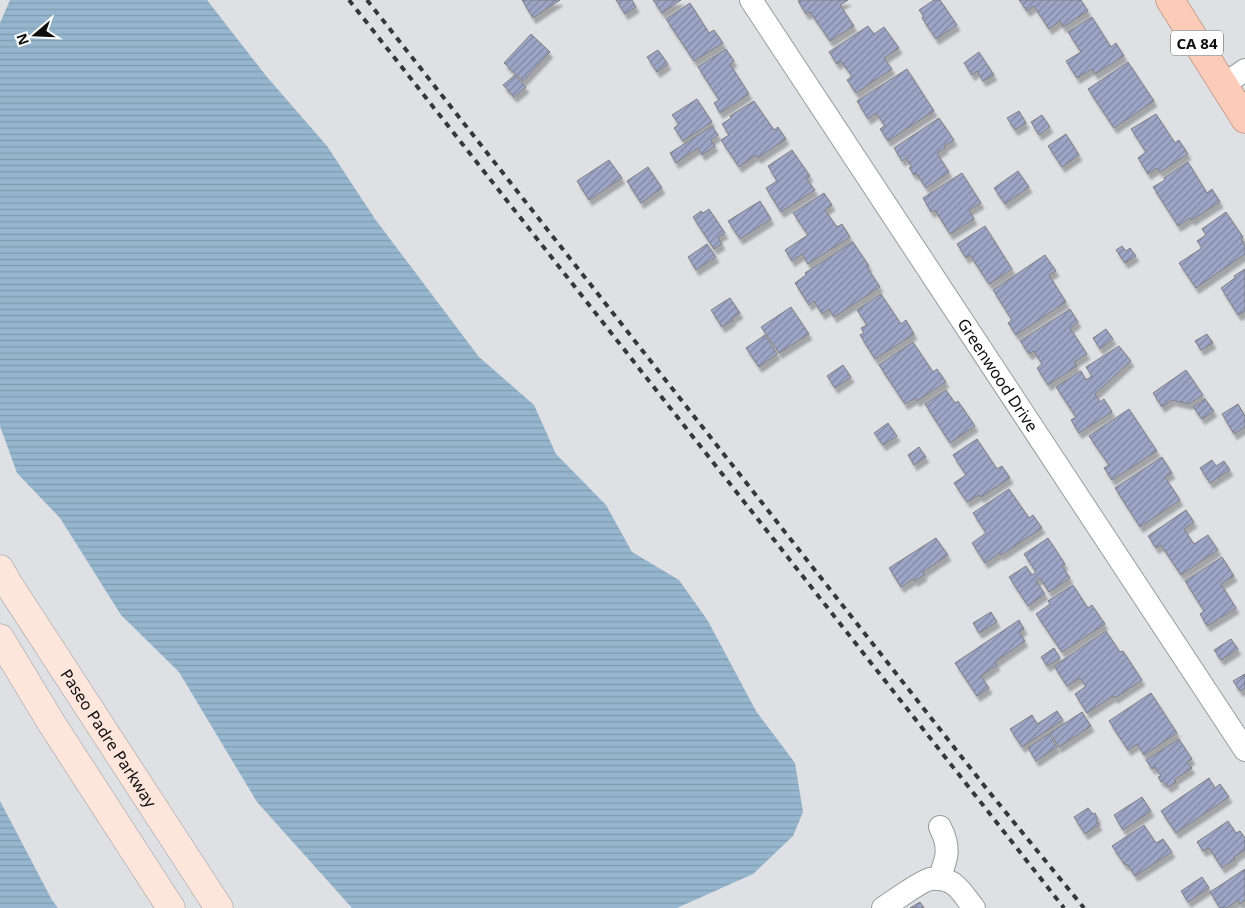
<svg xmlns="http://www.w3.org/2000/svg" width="1245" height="908" font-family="'Noto Sans',sans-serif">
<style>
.water{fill:url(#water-rules)}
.building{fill:url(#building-hatch);stroke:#7e7f83;filter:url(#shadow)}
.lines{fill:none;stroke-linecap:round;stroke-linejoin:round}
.street-casing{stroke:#999b9e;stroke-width:24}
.secondary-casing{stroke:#999b9e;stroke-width:29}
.primary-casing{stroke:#a77360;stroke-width:29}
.street{stroke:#fff;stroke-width:22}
.secondary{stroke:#fee6dc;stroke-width:28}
.primary{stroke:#fcccb9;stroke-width:28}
.rail{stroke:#373738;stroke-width:4;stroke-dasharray:6 6;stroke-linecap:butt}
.labels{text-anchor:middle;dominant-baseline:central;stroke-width:4;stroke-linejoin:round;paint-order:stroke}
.shield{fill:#fff;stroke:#565657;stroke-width:1}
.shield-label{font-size:15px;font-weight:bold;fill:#0e0e0f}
.street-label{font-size:16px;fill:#0e0e0f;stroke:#fff}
</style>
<defs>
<pattern id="water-rules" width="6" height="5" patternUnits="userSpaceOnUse" patternTransform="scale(1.25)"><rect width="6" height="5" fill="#95b6cd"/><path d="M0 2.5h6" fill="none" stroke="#7f9baf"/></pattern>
<pattern id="building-hatch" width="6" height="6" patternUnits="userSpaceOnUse" patternTransform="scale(1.25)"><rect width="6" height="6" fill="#9da6c7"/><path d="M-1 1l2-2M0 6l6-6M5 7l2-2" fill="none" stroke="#7e86a0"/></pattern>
<filter id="shadow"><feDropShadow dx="3" dy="5.5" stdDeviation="1" flood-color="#0004"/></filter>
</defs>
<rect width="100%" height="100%" fill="#dfe0e4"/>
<g class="water">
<polygon points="10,0 207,0 267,77 327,146 375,219 479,357 534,405 556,454 606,505 632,552 679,580 708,621 756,711 795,763 803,812 793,836 753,874 677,908 352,908 257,802 179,672 121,615 60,518 17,473 0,426 0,23"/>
<polygon points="0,801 52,900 58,908 0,908"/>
</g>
<g class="building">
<polygon points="522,0 560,0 533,18"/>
<polygon points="616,0 632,0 636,7 625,14"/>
<polygon points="653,0 681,0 662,13"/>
<polygon points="800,0 848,0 840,5 854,26 830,41 810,12 806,14 798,1"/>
<polygon points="934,0 940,0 957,25 936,39 922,18 924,17 919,10"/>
<polygon points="1019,0 1081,0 1088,11 1063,27 1060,21 1049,29 1034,6 1027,11"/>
<polygon points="690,3 709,33 714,30 723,43 694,61 666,19"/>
<polygon points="1092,17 1111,47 1116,43 1124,56 1095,74 1092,69 1077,78 1066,61 1081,52 1068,32"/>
<polygon points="868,26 874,34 884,27 899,48 884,58 892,69 856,93 847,80 852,76 841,61 837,64 829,52"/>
<polygon points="531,34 550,52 523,81 504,63"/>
<polygon points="726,49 734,61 730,64 749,94 720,113 714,103 719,100 698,67"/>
<polygon points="658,50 668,64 657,72 647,57"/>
<polygon points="979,52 994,75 983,81 977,71 972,75 964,63"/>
<polygon points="1128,62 1154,101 1114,128 1088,89"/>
<polygon points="907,69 934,111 888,141 880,129 885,126 876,113 868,119 857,101"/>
<polygon points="515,75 526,87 514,97 503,85"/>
<polygon points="697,99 712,122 683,141 674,128 679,124 672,115"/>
<polygon points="754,101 774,130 778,127 786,139 758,158 756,155 739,167 721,140 729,135 722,124 731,118 730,116"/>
<polygon points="1019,111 1026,123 1015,130 1007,118"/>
<polygon points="1156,114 1175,143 1179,140 1188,154 1160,172 1157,168 1148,174 1138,158 1146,152 1131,129"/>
<polygon points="1042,115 1050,127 1039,135 1031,122"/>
<polygon points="939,118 954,140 944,146 945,148 937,153 949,172 926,188 916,173 914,175 909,168 912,167 906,158 902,161 894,148"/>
<polygon points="712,126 718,135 711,140 715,146 702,155 698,148 676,163 670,153"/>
<polygon points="1066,134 1079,155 1062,167 1048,146"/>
<polygon points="792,150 810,176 806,178 815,190 781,212 766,188 777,181 768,166"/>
<polygon points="609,160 622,178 589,200 577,181"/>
<polygon points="1188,162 1207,193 1212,189 1220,202 1192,220 1190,218 1178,226 1153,187 1165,180 1164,178"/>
<polygon points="648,167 662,188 641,203 627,181"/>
<polygon points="1018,171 1029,187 1005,204 994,188"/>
<polygon points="962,173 981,203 969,210 974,219 950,234 935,210 931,212 923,198"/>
<polygon points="824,193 832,205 825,210 837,227 842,224 850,237 808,264 802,254 792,261 785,250 808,235 793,213"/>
<polygon points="760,201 771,219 740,239 728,221"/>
<polygon points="709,209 725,233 718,237 722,244 714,249 693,217 701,211 703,213"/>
<polygon points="1226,212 1243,237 1241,239 1245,246 1245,254 1196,288 1179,263 1202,248 1197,241 1206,235 1202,229"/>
<polygon points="985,226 1012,269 989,284 970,255 966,258 957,244"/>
<polygon points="853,242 869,266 867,267 880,287 834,317 829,309 822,314 814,301 809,305 795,283 806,275 805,273"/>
<polygon points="707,244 716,257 696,270 688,257"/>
<polygon points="1122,246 1126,251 1130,248 1136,256 1125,263 1116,250"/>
<polygon points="1045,255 1056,271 1049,275 1066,302 1016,335 1008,323 1012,320 993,290"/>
<polygon points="1245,269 1245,311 1238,315 1221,288 1235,278 1234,276"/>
<polygon points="881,294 901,324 906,320 914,334 875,359 860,335 864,333 861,328 867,325 857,310"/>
<polygon points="730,298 740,313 732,318 733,320 722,327 711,310"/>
<polygon points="791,307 809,334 779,353 761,327"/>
<polygon points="1070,309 1078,322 1070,328 1087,354 1074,362 1077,366 1048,385 1037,368 1042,364 1034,351 1029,354 1020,341"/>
<polygon points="1106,329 1113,339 1100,349 1093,338"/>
<polygon points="1207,334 1213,343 1201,350 1195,341"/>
<polygon points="765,335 777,354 759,367 746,348"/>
<polygon points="913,342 933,372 937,369 946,382 917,401 915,398 905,404 879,365"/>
<polygon points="1119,346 1131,361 1095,394 1100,402 1104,399 1112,412 1079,433 1071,420 1076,417 1056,387 1081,371 1086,380 1092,376 1086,367"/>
<polygon points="843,365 851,377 835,388 827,376"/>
<polygon points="1186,370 1203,395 1189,404 1172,400 1162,407 1153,393"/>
<polygon points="946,390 955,403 958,401 975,426 950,443 925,404"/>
<polygon points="1205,399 1214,411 1202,419 1193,407"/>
<polygon points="1238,404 1245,416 1245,427 1234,434 1222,414"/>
<polygon points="1129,409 1157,451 1112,480 1104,468 1109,465 1089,436"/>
<polygon points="888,423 897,436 883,445 874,433"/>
<polygon points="977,439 997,469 1002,466 1010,478 981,497 979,495 967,502 954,483 966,475 953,455"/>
<polygon points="919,447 926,457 914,465 908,455"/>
<polygon points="1162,457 1172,473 1165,477 1180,500 1140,527 1115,488"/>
<polygon points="1212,460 1216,466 1224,461 1230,470 1210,483 1200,468"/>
<polygon points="1009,489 1029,518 1033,515 1042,528 1001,555 1000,553 985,563 972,543 986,533 973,513"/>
<polygon points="1186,510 1194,522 1184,529 1194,544 1208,535 1218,550 1181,575 1161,545 1156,548 1148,536"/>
<polygon points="936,538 948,555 923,572 924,575 915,581 913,579 901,587 889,568"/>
<polygon points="1048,538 1065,564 1062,566 1070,578 1049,592 1040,578 1036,581 1045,594 1028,606 1009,577 1026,566 1032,575 1036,572 1024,554"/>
<polygon points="1222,557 1234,576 1221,584 1236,608 1207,626 1200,614 1204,611 1185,581"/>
<polygon points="1073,585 1088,608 1092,605 1105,624 1062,652 1036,614 1050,604 1048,601"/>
<polygon points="991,612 997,622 979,633 973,623"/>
<polygon points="1019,620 1024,629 1019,632 1025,641 995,662 997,665 981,676 989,688 977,696 955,663"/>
<polygon points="1106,631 1120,652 1123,651 1142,680 1115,698 1113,696 1087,713 1075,694 1086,686 1080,678 1067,686 1054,666"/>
<polygon points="1231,639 1238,649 1221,660 1214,650"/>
<polygon points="1054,648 1060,658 1047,666 1041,657"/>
<polygon points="1245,674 1245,688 1240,691 1233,681"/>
<polygon points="1151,693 1177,733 1144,755 1137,744 1128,750 1109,721"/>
<polygon points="1057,711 1063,720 1022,747 1010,729 1032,715 1037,724"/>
<polygon points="1082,712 1091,726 1059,747 1050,733"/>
<polygon points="1049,734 1057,747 1036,761 1028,748"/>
<polygon points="1179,739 1192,759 1187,762 1192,768 1174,780 1176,782 1168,787 1163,781 1161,782 1158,777 1161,776 1155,767 1152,769 1146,760"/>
<polygon points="1209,778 1215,788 1220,784 1229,797 1176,833 1161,811"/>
<polygon points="1142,797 1151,811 1123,830 1114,815"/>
<polygon points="1088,808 1093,814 1095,813 1098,819 1096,820 1099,825 1085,834 1074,817"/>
<polygon points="1228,821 1236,833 1240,831 1245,838 1245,850 1234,857 1235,859 1222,868 1209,848 1203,851 1197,842"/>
<polygon points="1144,825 1156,843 1163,839 1172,852 1135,876 1127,864 1125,865 1112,846"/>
<polygon points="1245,869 1245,900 1240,904 1238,900 1227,908 1220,908 1210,892"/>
<polygon points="1202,877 1209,888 1188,902 1181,891"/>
<polygon points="920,902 924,908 910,908"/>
</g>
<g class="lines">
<g class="street-casing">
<g id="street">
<path id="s1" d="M751 0 1245 750"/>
<polyline points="1223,85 1245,70"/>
<path d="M939 879C947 858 951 848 940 827"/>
<path d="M883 908C894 901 919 882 930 879 939 878 950 880 956 886 963 892 968 901 974 908"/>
</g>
</g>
<g class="secondary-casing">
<g id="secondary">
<path id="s2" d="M0 569 9 585 219 908"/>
<polyline points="0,638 52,724 171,908"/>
</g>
</g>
<g class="primary-casing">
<polyline id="primary" points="1170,0 1245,119"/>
</g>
<use href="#street" class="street"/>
<use href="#secondary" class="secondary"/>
<use href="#primary" class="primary"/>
<g class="rail">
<polyline points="349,0 1064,908"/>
<polyline points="367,0 990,793 1084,908"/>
</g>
</g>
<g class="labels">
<rect class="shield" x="1171" y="30.5" width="52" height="25" rx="4"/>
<g class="shield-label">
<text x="1197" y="43">CA 84</text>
</g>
<g class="street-label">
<text stroke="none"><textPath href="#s1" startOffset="449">Greenwood Drive</textPath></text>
<text stroke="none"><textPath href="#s2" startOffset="201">Paseo Padre Parkway</textPath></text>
</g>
</g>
<g transform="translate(35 35) rotate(251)" stroke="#ffffff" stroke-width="4" paint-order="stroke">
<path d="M0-4L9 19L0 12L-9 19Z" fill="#0e0e0f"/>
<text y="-8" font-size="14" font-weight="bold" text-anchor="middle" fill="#0e0e0f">N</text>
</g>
</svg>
